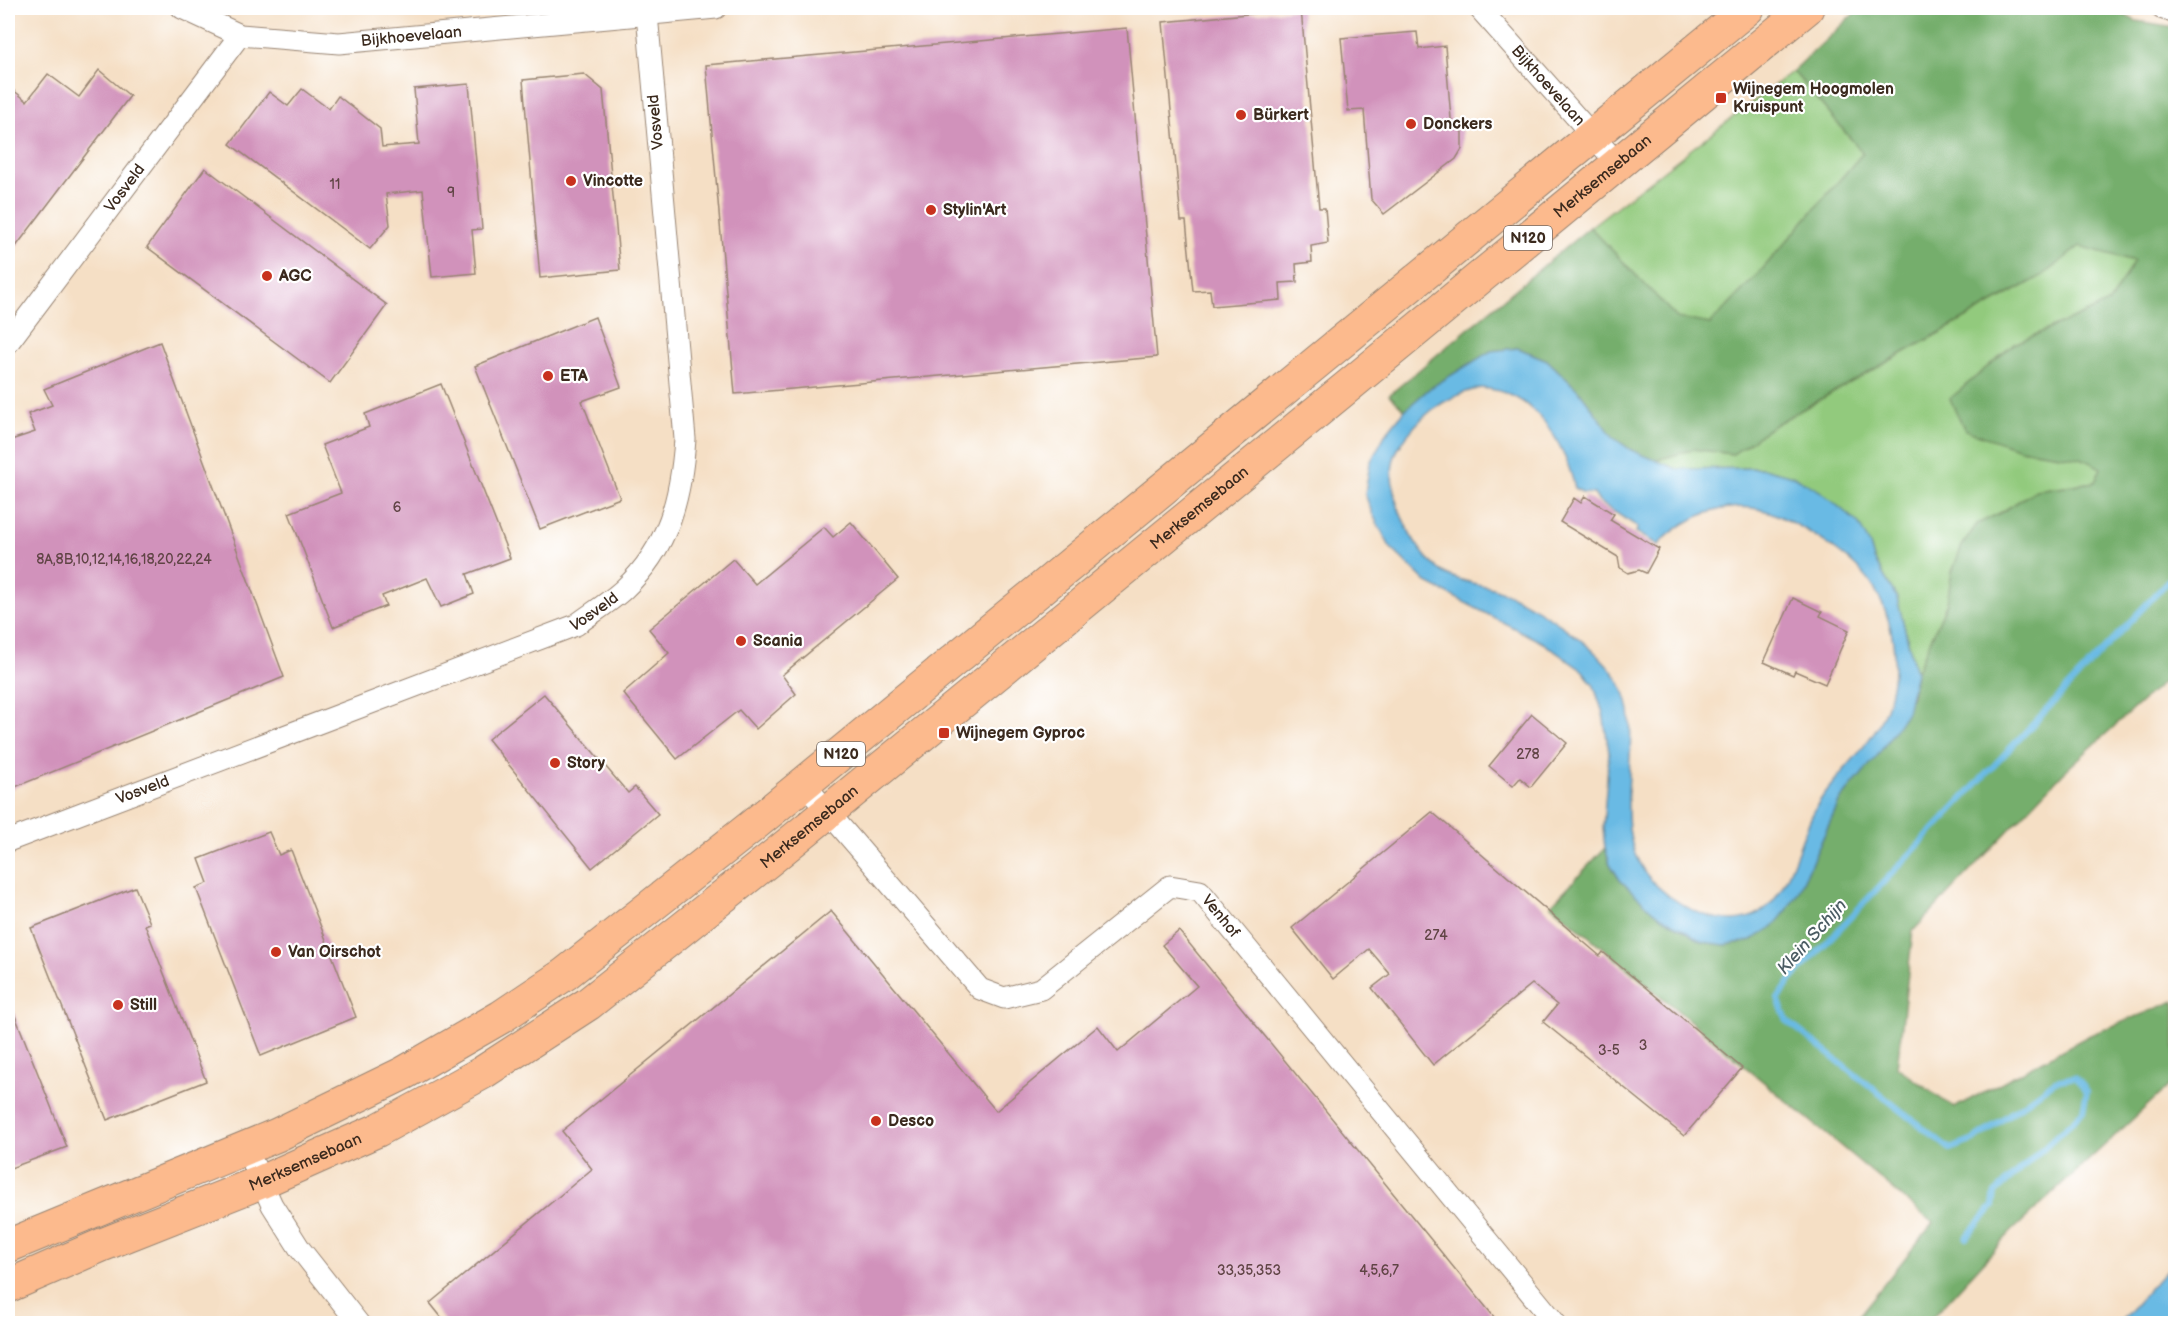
<svg xmlns="http://www.w3.org/2000/svg" width="2183" height="1331" font-family="'Balsamiq Sans',sans-serif">
<style>
.green{fill:#92ca7d;stroke:#667a4e;stroke-width:1.5}
.forest{fill:#75ae6c;stroke:#586c45;stroke-width:1.5}
.water{fill:#69bae4;stroke:#527281;stroke-width:1.5;fill-rule:evenodd}
.lines{fill:none;stroke-linecap:round;stroke-linejoin:round}
.stream{stroke:#69bae4;stroke-width:6}
.building{fill:#d192bb}
.street-casing{stroke:#988472;stroke-width:23}
.primary-casing{stroke:#988472;stroke-width:35}
.street{stroke:#fff;stroke-width:21}
.primary{stroke:#fcba8d;stroke-width:33}
.poi-dot{fill:#c8321e;stroke:#fff;stroke-width:2}
.labels{text-anchor:middle;dominant-baseline:central;stroke-width:4.5;stroke-linejoin:round;paint-order:stroke}
.number-label{font-size:14px;fill:#604445}
.shield{fill:#fff;stroke:#766a62;stroke-width:1.5}
.shield-label{font-size:15px;font-weight:bold;fill:#3b2a1e}
.street-label{font-size:16px;fill:#3b2a1e;stroke:#fff}
.poi-label{font-size:16px;font-weight:bold;fill:#3b2a1e;stroke:#fff;text-anchor:start}
.water-label{font-size:18px;font-style:italic;fill:#4b5c63;stroke:#fff}
</style>
<rect width="100%" height="100%" fill="#fff"/>
<filter id="ink" filterUnits="userSpaceOnUse"><feTurbulence type="fractalNoise" baseFrequency=".0167" numOctaves="2"/><feDisplacementMap in="SourceGraphic" scale="12" xChannelSelector="R" yChannelSelector="G"/><feConvolveMatrix kernelMatrix="1 2 1 2 8 2 1 2 1" color-interpolation-filters="sRGB"/></filter>
<filter id="wash" filterUnits="userSpaceOnUse"><feTurbulence type="fractalNoise" baseFrequency=".008" numOctaves="4" result="noise"/><feDisplacementMap in="SourceGraphic" scale="24" xChannelSelector="R" yChannelSelector="G"/><feGaussianBlur stdDeviation="1.35" result="paint"/><feColorMatrix in="noise" values="0 0 0 0 0 0 0 0 0 0 0 0 0 0 0 0 0 1.4 0 .05"/><feComposite in="paint" operator="in"/></filter>
<g filter="url(#wash)">
<rect width="100%" height="100%" fill="#f5dfc5"/>
<g class="green">
<polygon points="1793,71 1863,153 1760,272 1710,324 1677,319 1590,227"/>
<polygon points="2080,246 2135,261 2109,303 2014,344 2020,449 2081,458 2102,467 2095,482 2036,490 2002,512 1977,524 1962,546 1952,572 1947,603 1916,673 1897,598 1874,559 1870,545 1763,468 1677,469 1655,461 1693,449 1733,454 1776,424 2043,275"/>
</g>
<polygon class="forest" points="1860,8 2111,8 2136,21 2175,27 2175,671 2063,773 1913,931 1897,1067 1954,1108 2090,1035 2175,1001 2175,1080 2011,1232 1927,1323 1853,1323 1933,1223 1551,905 1605,848 1610,864 1620,880 1654,912 1703,942 1726,945 1752,940 1773,927 1798,893 1840,800 1912,697 1916,673 1947,603 1952,572 1962,546 1977,524 2002,512 2036,490 2095,482 2101,468 2081,458 2020,449 1965,430 1950,399 2014,344 2109,303 2134,261 2080,246 2043,275 1776,424 1733,454 1693,449 1655,461 1631,450 1614,438 1580,392 1547,360 1518,348 1491,351 1430,388 1405,410 1389,395 1590,227 1677,318 1710,324 1760,272 1863,153 1793,71"/>
<g class="water">
<path d="M1518 348 1547 360 1580 392 1614 438 1631 450 1677 469 1763 468 1793 476 1820 491 1858 523 1870 545 1874 559 1897 598 1916 673 1907 712 1878 755 1840 800 1798 893 1787 910 1773 927 1752 940 1725 945 1703 942 1654 912 1620 880 1610 864 1605 848 1603 828 1609 752 1603 713 1594 686 1583 671 1543 643 1427 583 1390 547 1372 513 1365 494 1370 463 1385 435 1405 410 1430 388 1491 351ZM1480 388C1535 391 1563 440 1575 488L1583 493 1594 494 1599 502 1638 527 1636 532 1658 545C1688 513 1737 496 1779 516 1808 529 1858 561 1874 588 1899 629 1901 682 1879 724 1864 752 1836 775 1819 802 1802 831 1796 865 1779 893 1748 943 1684 914 1652 881 1602 828 1650 738 1620 683 1600 647 1536 605 1498 590 1480 583 1461 583 1444 573 1413 554 1378 483 1398 449 1418 416 1443 397 1480 388Z"/>
<polygon points="2175,1261 2175,1323 2119,1323"/>
</g>
<g class="lines">
<polyline class="stream" points="1966,1238 1993,1206 1995,1193 2083,1111 2087,1091 2075,1077 2055,1081 1974,1140 1950,1149 1787,1021 1778,999 1791,980 2176,573"/>
</g>
<g id="blocks">
<g class="building">
<polygon points="1301,9 1319,208 1325,208 1328,243 1311,246 1312,262 1296,264 1297,282 1280,283 1281,300 1212,306 1210,290 1193,291 1186,221 1181,221 1163,22"/>
<polygon points="1127,28 1157,357 735,394 706,65"/>
<polygon points="1417,32 1419,49 1445,46 1451,119 1462,132 1462,149 1456,159 1384,214 1371,199 1364,110 1348,111 1341,38"/>
<polygon points="99,70 130,96 8,257 8,86 27,101 48,74 79,97"/>
<polygon points="584,74 603,90 620,270 540,278 523,80"/>
<polygon points="469,84 482,229 472,230 476,273 432,277 423,190 386,194 390,225 370,249 230,144 269,92 288,106 302,89 329,109 338,96 380,129 382,147 419,144 414,89"/>
<polygon points="205,168 387,305 330,383 147,247"/>
<polygon points="595,317 621,387 582,401 620,498 540,529 475,366"/>
<polygon points="160,342 284,677 8,790 8,441 35,432 28,414 52,405 44,389"/>
<polygon points="441,384 510,558 467,574 474,594 441,607 427,578 382,596 386,606 333,627 289,513 341,493 322,445 369,427 365,414"/>
<polygon points="1585,496 1614,514 1610,520 1659,549 1646,573 1639,570 1628,573 1620,568 1618,557 1560,522 1574,498 1581,503"/>
<polygon points="851,522 898,579 782,675 796,694 756,729 739,710 677,759 623,693 669,653 649,629 733,559 755,584 824,527 833,537"/>
<polygon points="1793,598 1822,612 1820,616 1849,630 1825,684 1795,671 1793,675 1764,662"/>
<polygon points="544,694 628,793 635,787 658,814 592,868 488,739"/>
<polygon points="1532,714 1567,743 1531,787 1520,778 1513,786 1489,766"/>
<polygon points="1432,812 1600,956 1603,952 1742,1068 1684,1136 1543,1022 1557,1005 1532,984 1433,1065 1372,988 1390,974 1369,949 1333,979 1292,928"/>
<polygon points="269,832 279,855 291,850 356,1017 261,1056 196,888 208,883 199,859"/>
<polygon points="135,887 150,923 145,925 206,1081 107,1120 31,928"/>
<polygon points="831,911 996,1111 1098,1026 1118,1052 1197,986 1162,945 1179,931 1499,1323 446,1323 430,1303 592,1169 562,1131"/>
<polygon points="8,998 67,1147 8,1169"/>
</g>
</g>
</g>
<g filter="url(#ink)">
<use href="#blocks" fill-opacity="0" stroke="#988472" stroke-width="1.5"/>
<g class="lines">
<g class="street-casing">
<g id="street">
<path id="s1" d="M182 8 240 35 339 43 716 8"/>
<path id="s2" d="M1479 8 1618 164"/>
<polyline points="2161,8 2176,13"/>
<path id="s3" d="M8 343 240 35"/>
<path id="s4" d="M804 784 980 989 1004 998 1041 989 1170 886 1200 891 1556 1324"/>
<path id="s5" d="M8 841 576 625C592 613 610 602 624 589 669 547 681 497 685 439L647 14"/>
<polyline points="246,1147 272,1205 300,1249 359,1324"/>
</g>
</g>
<g class="primary-casing">
<g id="primary">
<polyline points="8,1246 277,1135 404,1073 501,1017 565,974 751,827 1748,8"/>
<path id="s6" d="M8 1286 102 1245 261 1182 378 1130 482 1073 588 1004 774 856 1352 383 1807 8"/>
</g>
</g>
<use href="#street" class="street"/>
<use href="#primary" class="primary"/>
</g>
</g>
<g class="poi-dot">
<rect x="1715" y="92" width="12" height="12" rx="3"/>
<circle cx="1241" cy="115" r="6"/>
<circle cx="1411" cy="124" r="6"/>
<circle cx="571" cy="181" r="6"/>
<circle cx="931" cy="210" r="6"/>
<circle cx="267" cy="276" r="6"/>
<circle cx="548" cy="376" r="6"/>
<circle cx="741" cy="641" r="6"/>
<rect x="938" y="727" width="12" height="12" rx="3"/>
<circle cx="555" cy="763" r="6"/>
<circle cx="276" cy="952" r="6"/>
<circle cx="118" cy="1005" r="6"/>
<circle cx="876" cy="1121" r="6"/>
</g>
<g class="labels">
<g class="number-label">
<text x="335" y="184">11</text>
<text x="451" y="192">9</text>
<text x="397" y="507">6</text>
<text x="124" y="559">8A,8B,10,12,14,16,18,20,22,24</text>
<text x="1528" y="754">278</text>
<text x="1436" y="935">274</text>
<text x="1643" y="1045">3</text>
<text x="1609" y="1050">3-5</text>
<text x="1249" y="1270">33,35,353</text>
<text x="1379" y="1270">4,5,6,7</text>
</g>
<g class="shield">
<rect x="1504" y="226" width="48" height="24" rx="4.5"/>
<rect x="817" y="742" width="48" height="24" rx="4.5"/>
</g>
<g class="shield-label">
<text x="1528" y="238">N120</text>
<text x="841" y="754">N120</text>
</g>
<g class="street-label">
<text stroke="none"><textPath href="#s1" startOffset="236">Bijkhoevelaan</textPath></text>
<text stroke="none"><textPath href="#s2" startOffset="104">Bijkhoevelaan</textPath></text>
<text transform="translate(656 122) rotate(-95)">Vosveld</text>
<text stroke="none"><textPath href="#s6" startOffset="1956">Merksemsebaan</textPath></text>
<text stroke="none"><textPath href="#s3" startOffset="194">Vosveld</textPath></text>
<text stroke="none"><textPath href="#s6" startOffset="1434">Merksemsebaan</textPath></text>
<text stroke="none"><textPath href="#s5" startOffset="630">Vosveld</textPath></text>
<text stroke="none"><textPath href="#s5" startOffset="144">Vosveld</textPath></text>
<text stroke="none"><textPath href="#s6" startOffset="930">Merksemsebaan</textPath></text>
<text stroke="none"><textPath href="#s4" startOffset="562">Venhof</textPath></text>
<text stroke="none"><textPath href="#s6" startOffset="322">Merksemsebaan</textPath></text>
</g>
<g class="poi-label">
<text x="1733" y="89">Wijnegem Hoogmolen<tspan x="1733" dy="18">Kruispunt</tspan></text>
<text x="1253" y="115">Bürkert</text>
<text x="1423" y="124">Donckers</text>
<text x="583" y="181">Vincotte</text>
<text x="943" y="210">Stylin'Art</text>
<text x="279" y="276">AGC</text>
<text x="560" y="376">ETA</text>
<text x="753" y="641">Scania</text>
<text x="956" y="733">Wijnegem Gyproc</text>
<text x="567" y="763">Story</text>
<text x="288" y="952">Van Oirschot</text>
<text x="130" y="1005">Still</text>
<text x="888" y="1121">Desco</text>
</g>
<g class="water-label">
<text transform="translate(1812 937) rotate(-48)">Klein Schijn</text>
</g>
</g>
<rect width="2183" height="1331" fill="none" stroke="#fff" stroke-width="30"/>
</svg>
